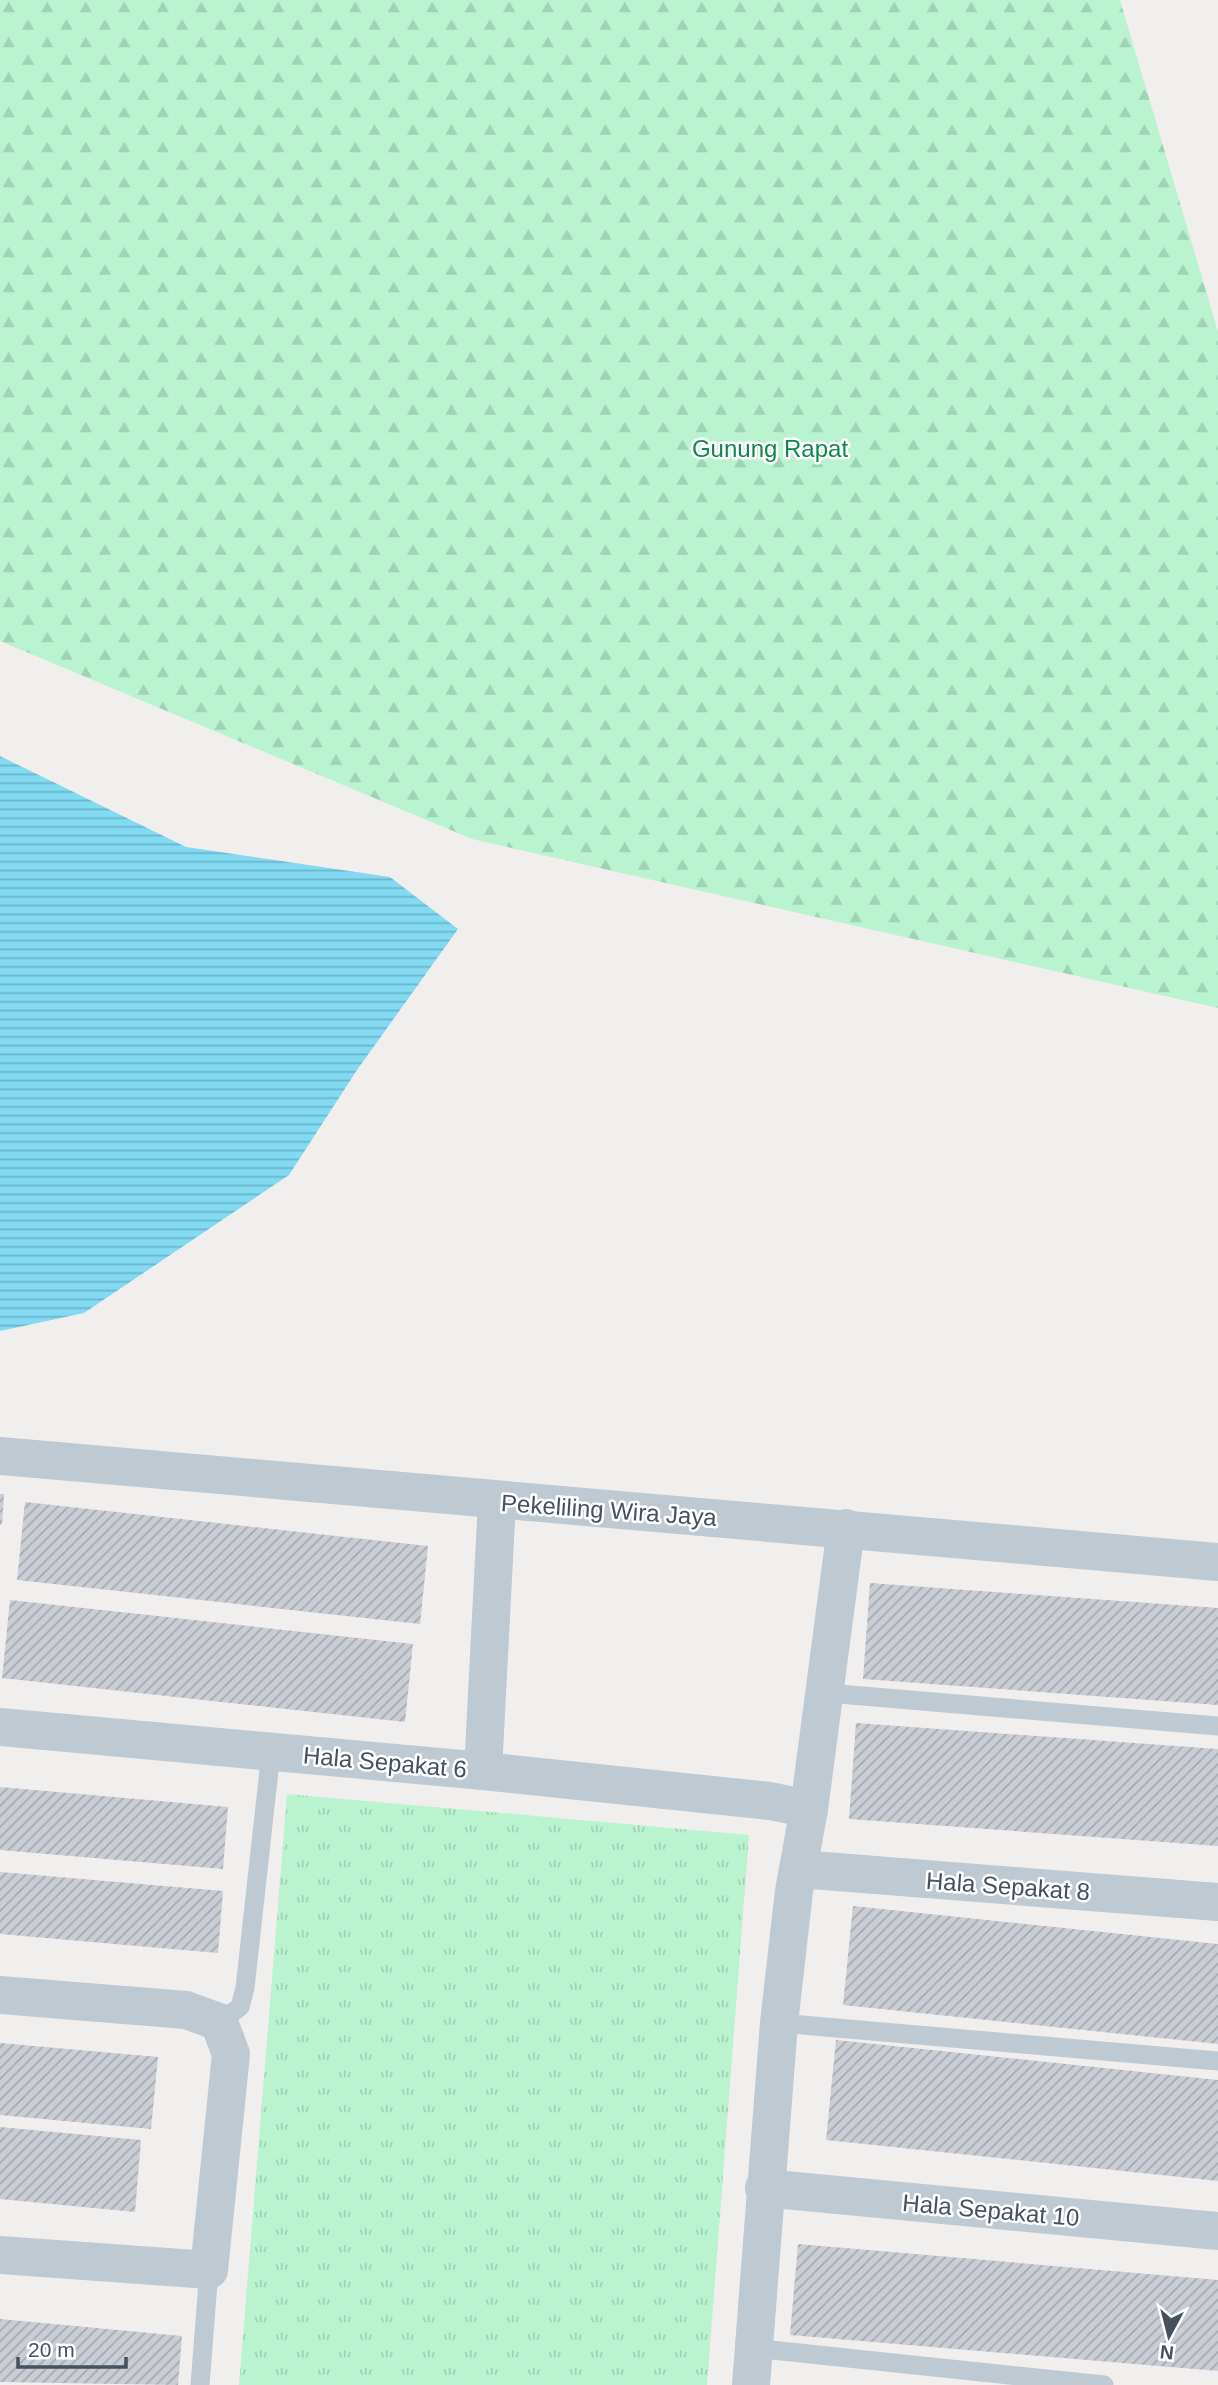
<svg xmlns="http://www.w3.org/2000/svg" width="1218" height="2385" font-family="Arial,sans-serif">
<style>
.forest{fill:url(#forest-firs)}
.park{fill:url(#park-tufts)}
.water{fill:url(#water-rules)}
.building{fill:url(#building-hatch)}
.lines{fill:none;stroke-linecap:round;stroke-linejoin:round}
.service{stroke:#bec9d2;stroke-width:19}
.minor{stroke:#bec9d2;stroke-width:38}
.labels{text-anchor:middle;dominant-baseline:central;stroke-width:5;stroke-linejoin:round;paint-order:stroke}
.park-label{font-size:24px;fill:#0f864b;stroke:#fff}
.street-label{font-size:24px;fill:#45525e;stroke:#fff}
</style>
<defs>
<pattern id="forest-firs" width="22" height="20" patternUnits="userSpaceOnUse" patternTransform="scale(1.75)"><rect width="22" height="20" fill="#b9f3d0"/><path d="M5 1l3.5 6h-7zM16 11l3.5 6h-7z" fill="#a0d2b5"/></pattern>
<pattern id="park-tufts" width="24" height="20" patternUnits="userSpaceOnUse" patternTransform="scale(1.75)"><rect width="24" height="20" fill="#b9f3d0"/><path d="M3 7l-1-3M5 7V3M7 7l1-3M15 17l-1-3M17 17v-4M19 17l1-3" fill="none" stroke="#a0d2b5"/></pattern>
<pattern id="water-rules" width="6" height="5" patternUnits="userSpaceOnUse" patternTransform="scale(1.75)"><rect width="6" height="5" fill="#82dbf3"/><path d="M0 2.5h6" fill="none" stroke="#6cb4c8"/></pattern>
<pattern id="building-hatch" width="6" height="6" patternUnits="userSpaceOnUse" patternTransform="scale(1.75)"><rect width="6" height="6" fill="#cacdd4"/><path d="M-1 1l2-2M0 6l6-6M5 7l2-2" fill="none" stroke="#a6a9af"/></pattern>
</defs>
<rect width="100%" height="100%" fill="#f1eeee"/>
<polygon class="forest" points="0,0 1120,0 1218,332 1218,1008 472,839 0,641"/>
<polygon class="park" points="287,1794 749,1835 707,2385 239,2385"/>
<polygon class="water" points="0,756 186,847 390,877 458,929 357,1070 289,1175 84,1313 0,1331"/>
<g class="building">
<polygon points="0,1494 4,1494 2,1525 0,1525"/>
<polygon points="25,1502 428,1546 420,1624 17,1580"/>
<polygon points="870,1583 1218,1608 1218,1705 863,1679"/>
<polygon points="10,1600 413,1644 405,1722 2,1678"/>
<polygon points="856,1723 1218,1749 1218,1846 849,1819"/>
<polygon points="0,1787 228,1807 223,1869 0,1850"/>
<polygon points="0,1872 223,1891 218,1953 0,1934"/>
<polygon points="853,1906 1218,1944 1218,2044 843,2005"/>
<polygon points="836,2040 1218,2080 1218,2181 826,2140"/>
<polygon points="0,2043 158,2057 151,2129 0,2115"/>
<polygon points="0,2127 141,2140 135,2212 0,2199"/>
<polygon points="798,2244 1218,2280 1218,2371 790,2335"/>
<polygon points="0,2319 182,2336 178,2385 0,2382"/>
</g>
<g class="lines">
<g class="service">
<polyline points="827,1693 1218,1726"/>
<polyline points="219,2022 240,2007 245,1988 271,1752"/>
<polyline points="779,2023 1218,2061"/>
<polyline points="753,2348 1104,2385"/>
<polyline points="200,2385 209,2270"/>
</g>
<g class="minor">
<polyline points="0,1456 1218,1562"/>
<polyline points="0,1727 483,1771 770,1801 809,1809 794,1891 779,2023 751,2385"/>
<polyline points="483,1771 497,1501"/>
<polyline points="809,1809 846,1528"/>
<polyline points="799,1869 1218,1902"/>
<polyline points="0,1995 186,2010 219,2022 231,2054 209,2270 0,2255"/>
<polyline points="764,2188 1218,2231"/>
</g>
</g>
<g class="labels">
<g class="park-label">
<text x="770" y="448">Gunung Rapat</text>
</g>
<g class="street-label">
<text transform="translate(609 1510) rotate(4)">Pekeliling Wira Jaya</text>
<text transform="translate(385 1762) rotate(5)">Hala Sepakat 6</text>
<text transform="translate(1008 1886) rotate(4)">Hala Sepakat 8</text>
<text transform="translate(991 2210) rotate(5)">Hala Sepakat 10</text>
</g>
</g>
<g transform="translate(1169 2336) rotate(187)" stroke="#ffffff" stroke-width="5" paint-order="stroke">
<path d="M0-5L12 26L0 18L-12 26Z" fill="#45525e"/>
<text y="-10" font-size="19" font-weight="bold" text-anchor="middle" fill="#45525e">N</text>
</g>
<path d="M18 2357v10h108v-10" fill="none" stroke="#45525e" stroke-width="3.5"/>
<text x="28" y="2357" font-size="21" fill="#45525e" stroke="#ffffff" stroke-width="5" paint-order="stroke">20 m</text>
</svg>
